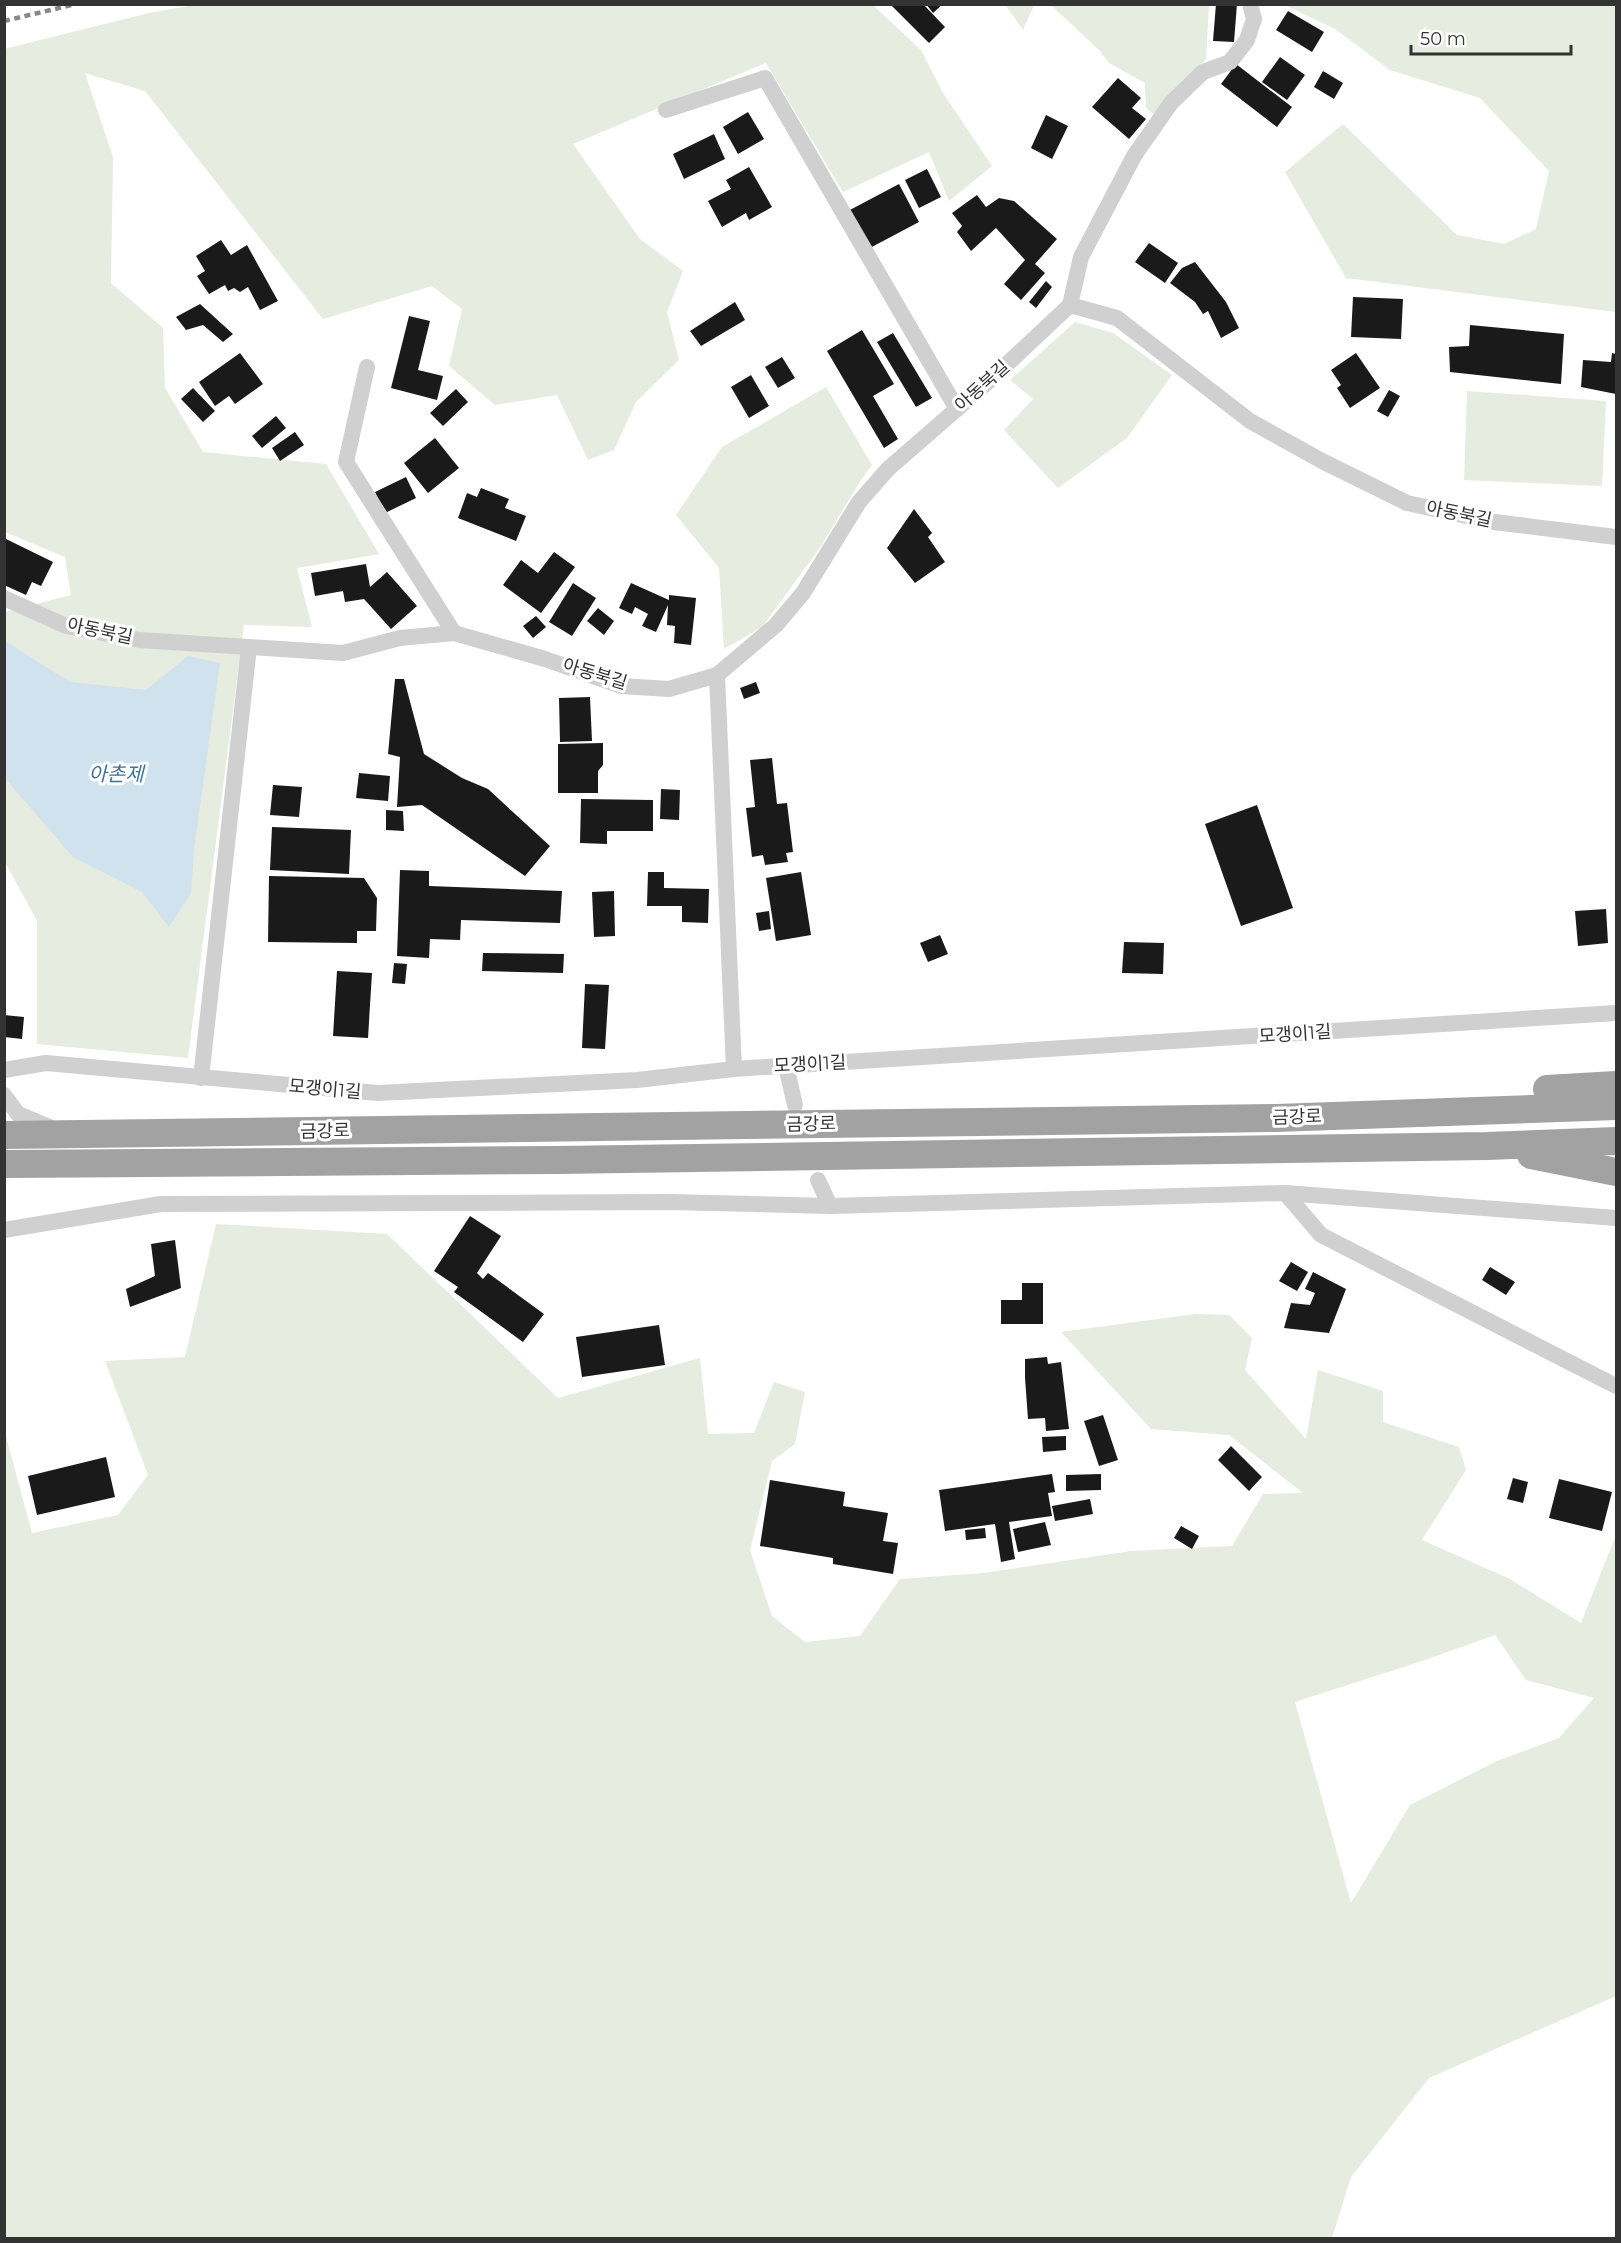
<svg xmlns="http://www.w3.org/2000/svg" width="1621" height="2243" font-family="Montserrat,'Noto Sans KR',sans-serif">
<style>
.green{fill:#e6ecdf;fill-rule:evenodd}
.water{fill:#cfe2ee}
.building{fill:#1a1a1a}
.lines{fill:none;stroke-linecap:round;stroke-linejoin:round}
.minor{stroke:#d0d0d0;stroke-width:16}
.trunk{stroke:#a2a2a2;stroke-width:28}
.rail{stroke:#888;stroke-width:4.5;stroke-dasharray:6 4.5;stroke-linecap:butt}
.labels{text-anchor:middle;dominant-baseline:central;stroke-width:6;stroke-linejoin:round;paint-order:stroke}
.street-label{font-size:18px;fill:#333;stroke:#fff}
.water-label{font-size:20px;font-style:italic;fill:#3f7597;stroke:#fff}
</style>
<rect width="100%" height="100%" fill="#fff"/>
<g class="green">
<polygon points="195,5 873,5 921,50 943,93 992,166 949,201 929,152 843,192 766,63 573,144 640,239 683,271 667,312 679,360 636,402 614,450 588,460 557,395 495,405 449,366 462,309 432,286 323,319 145,91 85,73 113,157 111,283 163,328 165,388 203,452 326,464 379,554 297,568 312,627 244,625 188,1058 37,1044 37,921 5,862 5,612 71,595 65,557 5,532 4,49 149,13"/>
<polygon points="1007,5 1034,5 1023,30 1007,7"/>
<polygon points="1051,5 1209,5 1206,59 1154,114 1146,108 1145,83 1109,63 1099,50"/>
<polygon points="1285,5 1616,5 1616,312 1346,278 1285,172 1343,124 1457,235 1504,244 1536,229 1549,171 1480,98 1390,70 1335,29"/>
<polygon points="1075,322 1113,333 1172,375 1127,438 1058,488 1004,430 1033,399 1010,380"/>
<polygon points="826,387 872,465 861,480 819,549 762,627 724,649 719,568 676,515 722,447"/>
<polygon points="1467,391 1606,401 1602,486 1464,480"/>
<path d="M216 1224 387 1234 558 1398 700 1358 708 1434 754 1433 774 1382 805 1392 795 1444 772 1461 750 1550 772 1616 805 1642 860 1636 900 1579 984 1573 1131 1551 1232 1546 1263 1494 1303 1493 1229 1435 1151 1429 1061 1332 1195 1314 1229 1315 1252 1338 1245 1370 1306 1439 1318 1370 1383 1391V1422L1459 1447 1466 1470 1422 1540 1510 1579 1581 1623 1616 1535V1996L1429 2078 1351 2177 1332 2238H5L4 1429 32 1533 118 1515 148 1475 105 1361 185 1357ZM1495 1635 1526 1680 1594 1698 1559 1738 1497 1761 1410 1805 1351 1903 1295 1702 1425 1660Z"/>
</g>
<polygon class="water" points="5,641 70,682 146,690 188,656 220,663 194,849 191,893 169,927 142,892 73,857 5,778"/>
<g class="building">
<polygon points="890,4 923,4 945,27 929,43"/>
<polygon points="926,4 943,4 933,13"/>
<polygon points="1216,4 1237,4 1234,42 1213,41"/>
<polygon points="1288,11 1324,32 1312,52 1276,30"/>
<polygon points="1280,57 1305,75 1287,100 1262,82"/>
<polygon points="1236,64 1292,107 1277,127 1221,84"/>
<polygon points="1323,71 1343,83 1334,99 1314,87"/>
<polygon points="1118,78 1141,98 1132,108 1146,119 1129,139 1092,107"/>
<polygon points="748,112 764,139 738,154 723,127"/>
<polygon points="1046,115 1068,126 1052,159 1031,148"/>
<polygon points="714,134 725,159 684,179 673,154"/>
<polygon points="749,167 772,207 749,220 746,213 722,227 708,201 731,189 726,180"/>
<polygon points="927,169 941,197 919,208 905,180"/>
<polygon points="899,184 919,222 868,249 848,211"/>
<polygon points="977,195 986,207 999,198 1014,201 1057,239 1035,264 1045,273 1021,300 1004,284 1025,260 996,228 971,251 957,232 962,226 952,213"/>
<polygon points="221,240 231,255 247,245 278,301 260,310 248,287 240,292 234,288 228,291 225,285 209,294 197,276 205,271 196,256"/>
<polygon points="1149,243 1178,263 1165,283 1135,262"/>
<polygon points="1195,262 1226,302 1239,328 1221,338 1208,311 1203,314 1195,302 1170,283 1182,268"/>
<polygon points="1046,281 1052,287 1036,308 1029,302"/>
<polygon points="1353,297 1403,299 1401,339 1351,337"/>
<polygon points="735,302 745,320 701,346 690,331"/>
<polygon points="200,304 233,334 223,342 203,325 186,330 176,317"/>
<polygon points="409,316 430,321 418,370 443,376 437,400 391,388"/>
<polygon points="1470,325 1564,334 1561,384 1450,372 1449,347 1469,346"/>
<polygon points="862,330 894,384 873,396 898,439 884,448 827,351"/>
<polygon points="893,333 932,398 916,407 877,342"/>
<polygon points="240,353 263,384 235,404 229,396 215,406 199,382"/>
<polygon points="1356,353 1380,388 1350,408 1337,388 1341,385 1331,370"/>
<polygon points="1612,353 1616,354 1616,394 1581,387 1583,360 1611,362"/>
<polygon points="782,357 795,378 778,388 765,367"/>
<polygon points="751,375 769,406 749,418 731,387"/>
<polygon points="193,388 215,411 203,422 181,399"/>
<polygon points="456,389 468,402 443,426 430,413"/>
<polygon points="1389,390 1400,396 1388,417 1377,411"/>
<polygon points="276,416 286,428 262,448 252,436"/>
<polygon points="295,432 304,445 280,461 272,448"/>
<polygon points="435,438 459,468 428,493 404,463"/>
<polygon points="406,477 416,498 385,513 375,492"/>
<polygon points="481,488 509,499 505,508 526,516 516,541 458,518 467,493 477,497"/>
<polygon points="914,509 932,533 928,537 945,562 915,583 887,548"/>
<polygon points="4,538 53,562 41,586 32,582 26,595 4,585"/>
<polygon points="554,552 575,567 541,613 503,585 521,560 538,573"/>
<polygon points="366,564 370,587 387,572 417,606 391,629 364,599 345,602 343,591 315,596 311,573"/>
<polygon points="573,583 596,598 572,636 549,622"/>
<polygon points="631,583 669,600 669,595 696,598 691,645 674,643 675,626 667,625 668,605 656,632 642,626 648,614 635,607 632,614 619,608"/>
<polygon points="598,608 614,621 604,635 587,621"/>
<polygon points="536,616 546,627 533,638 523,626"/>
<polygon points="395,679 404,679 424,754 462,778 488,789 550,846 525,876 422,805 397,807 400,757 388,754"/>
<polygon points="756,682 760,693 744,699 740,688"/>
<polygon points="590,697 592,741 560,742 559,698"/>
<polygon points="603,743 603,765 598,771 598,793 558,793 558,744"/>
<polygon points="772,758 777,804 787,803 793,852 786,853 788,862 765,865 763,855 752,857 746,808 755,807 750,760"/>
<polygon points="359,773 390,776 388,801 356,798"/>
<polygon points="273,785 302,787 299,817 270,815"/>
<polygon points="661,789 680,790 679,820 660,819"/>
<polygon points="581,799 653,800 653,831 607,831 607,844 580,843"/>
<polygon points="1257,805 1293,908 1241,926 1205,824"/>
<polygon points="386,810 403,811 404,831 386,830"/>
<polygon points="272,827 351,830 349,874 270,870"/>
<polygon points="400,870 429,871 429,886 562,891 560,923 461,920 460,940 430,939 429,958 397,956"/>
<polygon points="648,872 664,872 664,888 709,889 708,923 682,922 682,906 647,906"/>
<polygon points="801,872 811,935 776,941 766,878"/>
<polygon points="269,876 364,878 377,898 376,931 357,931 357,943 268,942"/>
<polygon points="614,891 615,936 594,937 592,892"/>
<polygon points="1606,909 1608,943 1578,946 1575,911"/>
<polygon points="769,911 771,929 759,931 756,913"/>
<polygon points="940,935 948,954 928,962 920,943"/>
<polygon points="1124,942 1164,943 1163,974 1122,973"/>
<polygon points="483,953 564,954 563,973 482,971"/>
<polygon points="394,963 407,964 405,984 392,983"/>
<polygon points="337,971 372,973 368,1038 333,1036"/>
<polygon points="585,984 609,985 605,1049 582,1048"/>
<polygon points="4,1015 24,1017 22,1039 4,1037"/>
<polygon points="470,1216 501,1236 477,1273 483,1279 488,1273 544,1314 523,1342 454,1292 458,1287 434,1271"/>
<polygon points="175,1240 181,1288 130,1307 126,1289 155,1276 151,1244"/>
<polygon points="1291,1262 1308,1272 1297,1291 1279,1281"/>
<polygon points="1490,1267 1515,1282 1506,1295 1482,1280"/>
<polygon points="1313,1272 1346,1289 1329,1333 1284,1328 1291,1303 1310,1305 1315,1293 1305,1289"/>
<polygon points="1022,1283 1043,1283 1043,1324 1001,1324 1001,1300 1022,1300"/>
<polygon points="659,1325 665,1365 582,1377 576,1337"/>
<polygon points="1047,1357 1048,1364 1061,1362 1069,1429 1046,1431 1045,1418 1028,1419 1025,1378 1025,1359"/>
<polygon points="1103,1415 1118,1460 1099,1466 1084,1421"/>
<polygon points="1066,1436 1066,1450 1043,1452 1042,1437"/>
<polygon points="1231,1446 1262,1477 1249,1491 1218,1460"/>
<polygon points="106,1457 115,1497 37,1515 28,1476"/>
<polygon points="1052,1474 1055,1492 1048,1493 1052,1516 1009,1522 1015,1559 1001,1562 995,1524 945,1531 939,1490"/>
<polygon points="1101,1474 1101,1490 1066,1491 1066,1475"/>
<polygon points="1513,1478 1528,1482 1523,1503 1507,1499"/>
<polygon points="1559,1479 1612,1492 1602,1531 1549,1518"/>
<polygon points="770,1480 845,1492 843,1506 888,1513 883,1541 898,1543 893,1574 833,1564 833,1558 760,1546"/>
<polygon points="1090,1499 1093,1514 1055,1521 1052,1506"/>
<polygon points="1045,1522 1051,1545 1018,1552 1013,1529"/>
<polygon points="1181,1526 1199,1536 1192,1549 1174,1538"/>
<polygon points="985,1528 986,1538 966,1540 965,1530"/>
</g>
<g class="lines">
<g class="minor">
<polyline points="666,110 765,78 957,409"/>
<polyline points="1070,305 1117,318 1250,421 1322,461 1407,503 1494,522 1616,537"/>
<polyline points="367,367 346,462 454,633"/>
<polyline points="4,598 66,626 139,640 343,653 400,638 454,633 545,659 621,686 669,689 717,675 776,625 803,593 859,502 888,469 989,381 1070,305 1081,257 1134,156 1171,103 1203,72 1230,62 1247,40 1254,19 1250,4"/>
<polyline points="717,675 734,1069"/>
<polyline points="786,1066 795,1105"/>
<polyline points="4,1070 46,1063 378,1093 637,1080 734,1069 1616,1013"/>
<polyline points="201,1078 249,647"/>
<polyline points="4,1095 18,1114 54,1129"/>
<polyline points="818,1180 830,1206"/>
<polyline points="1285,1193 1321,1235 1616,1386"/>
<polyline points="4,1230 161,1204 669,1202 830,1206 1285,1193 1616,1218"/>
</g>
<g class="trunk">
<polyline points="1547,1089 1616,1085"/>
<polyline points="4,1135 1276,1118 1616,1106"/>
<polyline points="1531,1155 1616,1172"/>
<polyline points="4,1164 558,1160 1487,1146 1616,1141"/>
</g>
<polyline class="rail" points="4,21 76,4"/>
</g>
<g class="labels">
<g class="street-label">
<text transform="translate(982 386) rotate(-42)">아동북길</text>
<text transform="translate(1459 514) rotate(12)">아동북길</text>
<text transform="translate(100 631) rotate(12)">아동북길</text>
<text transform="translate(595 674) rotate(17)">아동북길</text>
<text transform="translate(1295 1034) rotate(-4)">모갱이1길</text>
<text transform="translate(810 1064) rotate(-3)">모갱이1길</text>
<text transform="translate(325 1089) rotate(5)">모갱이1길</text>
<text transform="translate(1297 1117) rotate(-2)">금강로</text>
<text transform="translate(811 1124) rotate(-1)">금강로</text>
<text transform="translate(325 1131) rotate(-1)">금강로</text>
</g>
<g class="water-label">
<text x="116" y="774">아촌제</text>
</g>
</g>
<rect width="1621" height="2243" fill="none" stroke="#333333" stroke-width="12"/>
<path d="M1411 45v9h160v-9" fill="none" stroke="#333333" stroke-width="3"/>
<text x="1420" y="45" font-size="18" fill="#333333" stroke="#ffffff" stroke-width="4.5" paint-order="stroke">50 m</text>
</svg>
